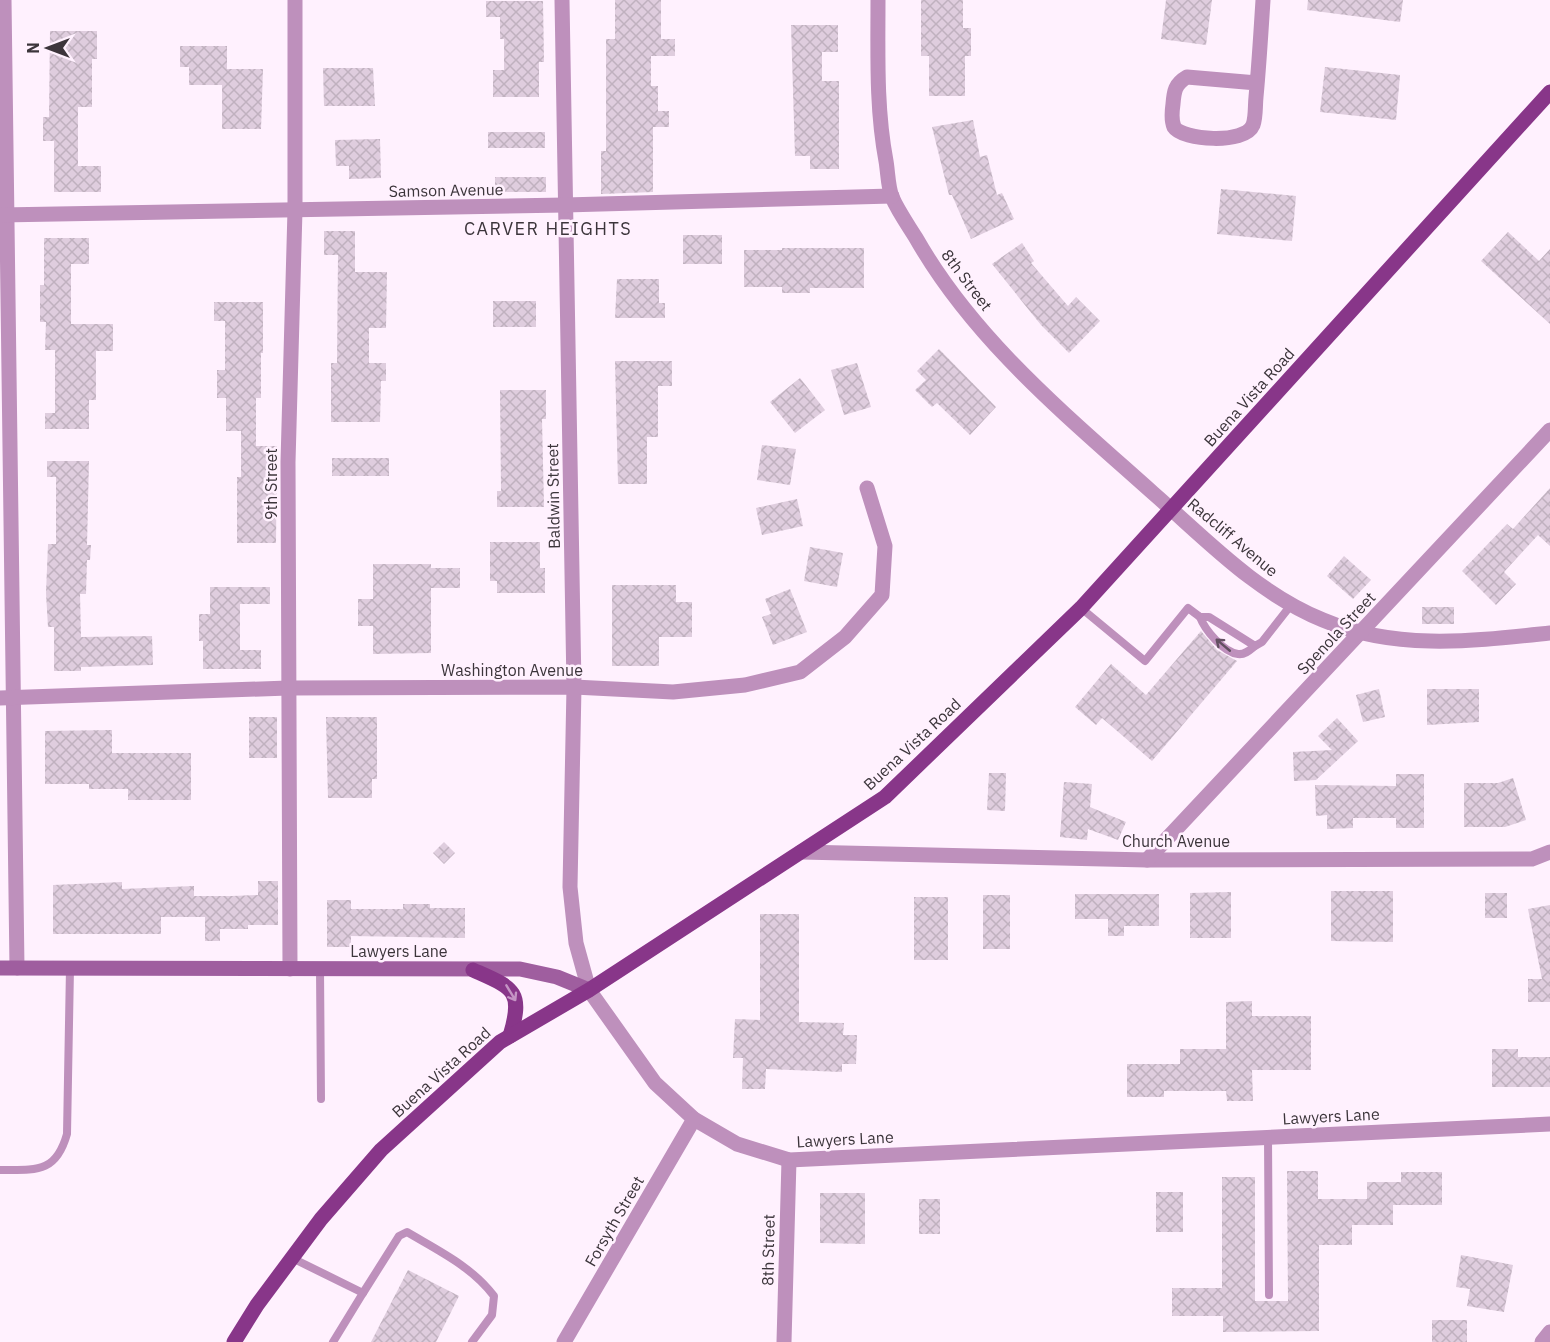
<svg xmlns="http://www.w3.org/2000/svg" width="1550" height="1342" font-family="'IBM Plex Sans',sans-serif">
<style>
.building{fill:url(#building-cross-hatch)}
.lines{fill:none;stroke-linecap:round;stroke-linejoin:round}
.lane{stroke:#be90bc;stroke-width:8}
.street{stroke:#be90bc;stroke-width:15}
.secondary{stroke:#9f5e9f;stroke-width:15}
.primary{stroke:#883689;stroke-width:15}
.oneway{stroke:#635062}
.oneway2{stroke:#c494c4}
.labels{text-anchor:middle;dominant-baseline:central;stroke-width:5;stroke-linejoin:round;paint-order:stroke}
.street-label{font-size:16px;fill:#3c353b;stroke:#fff1fe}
.neighbourhood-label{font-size:18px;letter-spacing:1.5px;fill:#3c353b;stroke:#fff1fe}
</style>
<defs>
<pattern id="building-cross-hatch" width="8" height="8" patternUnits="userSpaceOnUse" patternTransform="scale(1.5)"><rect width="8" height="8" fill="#dfcdde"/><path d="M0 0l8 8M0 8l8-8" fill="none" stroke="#c0b1bf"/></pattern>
</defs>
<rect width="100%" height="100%" fill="#fff1fe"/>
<g class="building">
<polygon points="615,0 661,0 661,39 675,39 675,56 651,56 651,86 658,86 658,111 669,111 669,127 653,127 653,192 601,194 601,151 606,151 606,39 615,39"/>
<polygon points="921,0 963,0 963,28 971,28 971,56 965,56 965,96 929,96 929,56 921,56"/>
<polygon points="1166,0 1212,0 1206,45 1161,39"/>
<polygon points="1308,0 1403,0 1400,22 1307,10"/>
<polygon points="486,1 543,1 544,62 539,62 539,97 493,97 493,70 504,70 504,39 500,39 500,17 486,17"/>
<polygon points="791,25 838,25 838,52 822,52 822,81 839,81 839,169 810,169 810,156 795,156"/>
<polygon points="50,31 97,31 97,59 92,59 92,107 78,107 78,166 101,166 101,192 54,192 54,141 43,141 43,117 49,117"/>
<polygon points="180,46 227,46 227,69 263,69 261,129 222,129 222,85 189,85 189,67 180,67"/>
<polygon points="1325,67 1400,75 1396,120 1320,112"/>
<polygon points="323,68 373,68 375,106 324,106"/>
<polygon points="973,120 980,157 987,155 997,195 1002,193 1014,219 971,239 952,195 949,195 932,127"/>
<rect x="488" y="132" width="57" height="16"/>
<polygon points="380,139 381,178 349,179 349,166 336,166 335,140"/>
<rect x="495" y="177" width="51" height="15"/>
<polygon points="1221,189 1296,196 1292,241 1217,234"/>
<polygon points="324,231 355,231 355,272 387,272 386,328 369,328 369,363 386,363 386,381 381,381 380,422 331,422 331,363 337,363 338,255 324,255"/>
<polygon points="1508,232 1539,261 1550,249 1550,324 1481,261"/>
<rect x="683" y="235" width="39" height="29"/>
<polygon points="44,238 89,238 89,264 71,264 71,324 113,324 113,351 96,351 96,400 89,400 89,429 45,429 45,413 55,413 55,350 45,350 46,322 40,322 40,285 44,285"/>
<polygon points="1022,243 1034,261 1031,263 1068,306 1076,297 1100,321 1069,353 1041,325 992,264"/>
<polygon points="782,248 864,248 864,288 810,288 810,293 782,293 782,287 744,287 744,250 782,250"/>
<polygon points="617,279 659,279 659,303 665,303 665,318 615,318"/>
<rect x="493" y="301" width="43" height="26"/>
<polygon points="214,302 263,302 263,353 261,353 261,398 256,398 256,446 277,446 276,543 237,543 237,477 241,477 241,431 226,431 226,398 217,398 217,370 225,370 225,321 214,321"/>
<polygon points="939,349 996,407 970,435 937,403 932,407 915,390 926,380 917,371"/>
<polygon points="615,361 672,361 672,386 658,386 658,437 647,437 647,484 618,484"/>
<polygon points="857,363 871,407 844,415 831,370"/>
<polygon points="800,378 825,410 795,433 770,402"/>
<polygon points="500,390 546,390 546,419 542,419 544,507 497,507 497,491 501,491"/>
<polygon points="762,445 796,449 790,485 757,480"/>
<rect x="332" y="458" width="57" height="18"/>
<polygon points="47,461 89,461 87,545 91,545 90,560 87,560 86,594 80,594 81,637 152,636 153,665 81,667 81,671 54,671 54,627 48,627 46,593 48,544 56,544 56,477 47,477"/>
<polygon points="1550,488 1550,546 1538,535 1504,572 1516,584 1496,605 1462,571 1507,524 1513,529"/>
<polygon points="797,499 803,526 762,535 756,508"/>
<polygon points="490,542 540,542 540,568 545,568 545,593 497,593 497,581 490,581"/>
<polygon points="810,547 843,553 837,587 804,581"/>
<polygon points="1344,556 1371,580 1353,599 1327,576"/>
<polygon points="373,564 431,564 431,568 460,568 460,588 431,588 431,653 373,654 373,626 358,626 358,599 373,599"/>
<polygon points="612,585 676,585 676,602 692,602 692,637 659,637 659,666 612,666"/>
<polygon points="210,587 270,587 270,604 240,604 240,650 261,650 261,669 203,669 203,641 199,641 199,614 210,614"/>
<polygon points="790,589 807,632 773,645 762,617 771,614 765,599"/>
<rect x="1422" y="607" width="32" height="17"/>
<polygon points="1201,631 1217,650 1237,661 1152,761 1102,718 1096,725 1075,707 1111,664 1146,695"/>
<polygon points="1379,689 1385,717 1363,722 1356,695"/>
<polygon points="1427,689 1479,689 1479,722 1427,725"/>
<rect x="249" y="717" width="28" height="41"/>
<polygon points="326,717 377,717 377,779 372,779 372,798 328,798"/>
<polygon points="1337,718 1358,741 1316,780 1294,781 1293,752 1332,750 1318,736"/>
<polygon points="112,730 112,753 191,753 191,800 128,800 128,789 89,789 89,784 45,784 45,731"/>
<polygon points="989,773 1006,773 1005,811 987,810"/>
<polygon points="1396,774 1424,774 1424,828 1396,828 1396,818 1353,818 1353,828 1327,829 1327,815 1316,816 1315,785 1396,786"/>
<polygon points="1513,778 1526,820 1505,827 1464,827 1464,783 1498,783"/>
<polygon points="1064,782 1092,784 1090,807 1126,822 1118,840 1088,829 1087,840 1060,837"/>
<polygon points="444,842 455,853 444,864 433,853"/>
<polygon points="258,881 278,881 278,925 248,925 248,929 220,929 220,941 205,941 205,917 161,917 161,934 53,934 53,885 122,882 122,889 194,886 194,896 232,896 258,895"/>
<polygon points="1331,891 1393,891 1393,942 1331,941"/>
<polygon points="1231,892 1231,938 1190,938 1190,893"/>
<rect x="1485" y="893" width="22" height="25"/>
<polygon points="1075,894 1159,894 1159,926 1124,926 1124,936 1108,936 1108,919 1075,919"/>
<rect x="983" y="895" width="27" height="54"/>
<rect x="914" y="897" width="34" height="63"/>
<polygon points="327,900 351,900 351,909 403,909 403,904 430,904 430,908 465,908 465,938 351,936 351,947 327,947"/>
<polygon points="1550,905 1550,1002 1528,1002 1528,979 1542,979 1528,909"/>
<polygon points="760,914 799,914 799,1022 844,1023 843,1035 857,1035 856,1064 842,1064 842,1072 766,1069 765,1089 742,1089 743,1058 733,1058 735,1019 760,1020"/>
<polygon points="1252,1001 1252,1016 1311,1016 1311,1070 1252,1070 1253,1101 1227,1101 1226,1091 1164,1091 1164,1097 1127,1097 1127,1064 1180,1064 1180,1049 1226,1049 1226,1002"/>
<polygon points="1492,1049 1518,1049 1518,1057 1550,1057 1550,1087 1492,1087"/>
<polygon points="1287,1171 1318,1171 1318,1199 1367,1199 1367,1182 1401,1182 1401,1172 1442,1172 1442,1205 1393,1205 1393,1225 1352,1225 1352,1245 1319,1245 1319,1331 1223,1332 1223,1316 1172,1316 1172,1288 1222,1288 1222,1177 1255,1177 1255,1301 1288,1301"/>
<rect x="1156" y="1192" width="27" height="40"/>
<polygon points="820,1193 865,1193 865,1244 820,1243"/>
<rect x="919" y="1199" width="21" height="35"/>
<polygon points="1461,1255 1513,1265 1504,1312 1467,1306 1470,1289 1456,1287"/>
<polygon points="408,1270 459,1296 436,1342 371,1342"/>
<rect x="1432" y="1320" width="35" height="22"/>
</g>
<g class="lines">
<g class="lane">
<polyline points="1081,608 1145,661 1188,608 1200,617 1209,617 1255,646 1262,642 1291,605"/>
<path d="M1200 617C1205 630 1223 652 1238 654 1245 655 1250 650 1255 646"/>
<polyline points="320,969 321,1099"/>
<polyline points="1268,1137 1269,1295"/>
<path d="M0 1170C37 1170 56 1173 67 1134L70 968"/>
<path d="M292 1258 363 1293 399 1236 407 1232C439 1251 471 1266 494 1296L492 1315 472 1342"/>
<polyline points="333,1342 363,1293"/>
</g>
<g class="street">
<polyline points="4,0 17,968"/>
<polyline points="562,0 574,687 570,887 576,943 589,990 655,1083 694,1119 737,1144 789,1160 1550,1124"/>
<path d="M878 0C878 54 876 108 886 161 888 173 888 187 892 197 898 211 908 225 916 238 974 340 1066 415 1153 493 1207 540 1255 592 1323 620 1396 651 1474 641 1550 633"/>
<path d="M1257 83 1187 77C1175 84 1174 91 1173 104 1172 111 1171 120 1174 127 1182 140 1245 145 1253 125 1256 117 1255 106 1256 97 1259 65 1261 32 1263 0"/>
<polyline points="0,215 565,205 892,196"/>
<polyline points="0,698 288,688 574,687 673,692 745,685 800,672 845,637 882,595 885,546 867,488"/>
<polyline points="801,852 1147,860 1532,859 1550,852"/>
<polyline points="1147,860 1550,430"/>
<polyline points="290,969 288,462 295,210 295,0"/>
<polyline points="564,1342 694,1119"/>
<polyline points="784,1342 789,1160"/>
<polyline points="1542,1342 1550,1332"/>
</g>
<polyline class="secondary" points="0,968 520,969 557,977 589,990"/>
<g class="primary">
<path d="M473 970C513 988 524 990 510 1036"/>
<polyline points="234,1342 257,1305 321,1219 381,1150 500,1042 589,990 885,797 1081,608 1550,92"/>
</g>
</g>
<defs><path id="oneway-shaft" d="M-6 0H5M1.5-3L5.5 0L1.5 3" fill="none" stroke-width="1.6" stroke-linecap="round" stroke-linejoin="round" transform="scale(1.5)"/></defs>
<use class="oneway" href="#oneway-shaft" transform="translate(1223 645) rotate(-140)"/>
<use class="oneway2" href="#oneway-shaft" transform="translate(511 993) rotate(59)"/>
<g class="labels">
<g class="street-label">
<text transform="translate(446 190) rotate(-1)">Samson Avenue</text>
<text transform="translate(967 280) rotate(53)">8th Street</text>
<text transform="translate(1249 397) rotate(-48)">Buena Vista Road</text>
<text transform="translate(271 484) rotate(-90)">9th Street</text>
<text transform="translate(553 496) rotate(-91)">Baldwin Street</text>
<text transform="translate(1233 537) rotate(40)">Radcliff Avenue</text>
<text transform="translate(1336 633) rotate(-47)">Spenola Street</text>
<text x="512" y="670">Washington Avenue</text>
<text transform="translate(912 744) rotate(-43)">Buena Vista Road</text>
<text x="1176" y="841">Church Avenue</text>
<text x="399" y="951">Lawyers Lane</text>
<text transform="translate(441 1072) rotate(-42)">Buena Vista Road</text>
<text transform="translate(1331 1116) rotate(-3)">Lawyers Lane</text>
<text transform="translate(845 1139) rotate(-3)">Lawyers Lane</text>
<text transform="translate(614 1221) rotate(-60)">Forsyth Street</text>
<text transform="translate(768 1250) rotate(-89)">8th Street</text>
</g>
<g class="neighbourhood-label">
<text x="548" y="228">CARVER HEIGHTS</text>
</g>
</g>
<g transform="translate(48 48) rotate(270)" stroke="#fff1fe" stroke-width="4.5" paint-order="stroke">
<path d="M0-4.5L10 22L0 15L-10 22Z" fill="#3c353b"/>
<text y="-9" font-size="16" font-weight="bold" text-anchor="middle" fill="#3c353b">N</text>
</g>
</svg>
